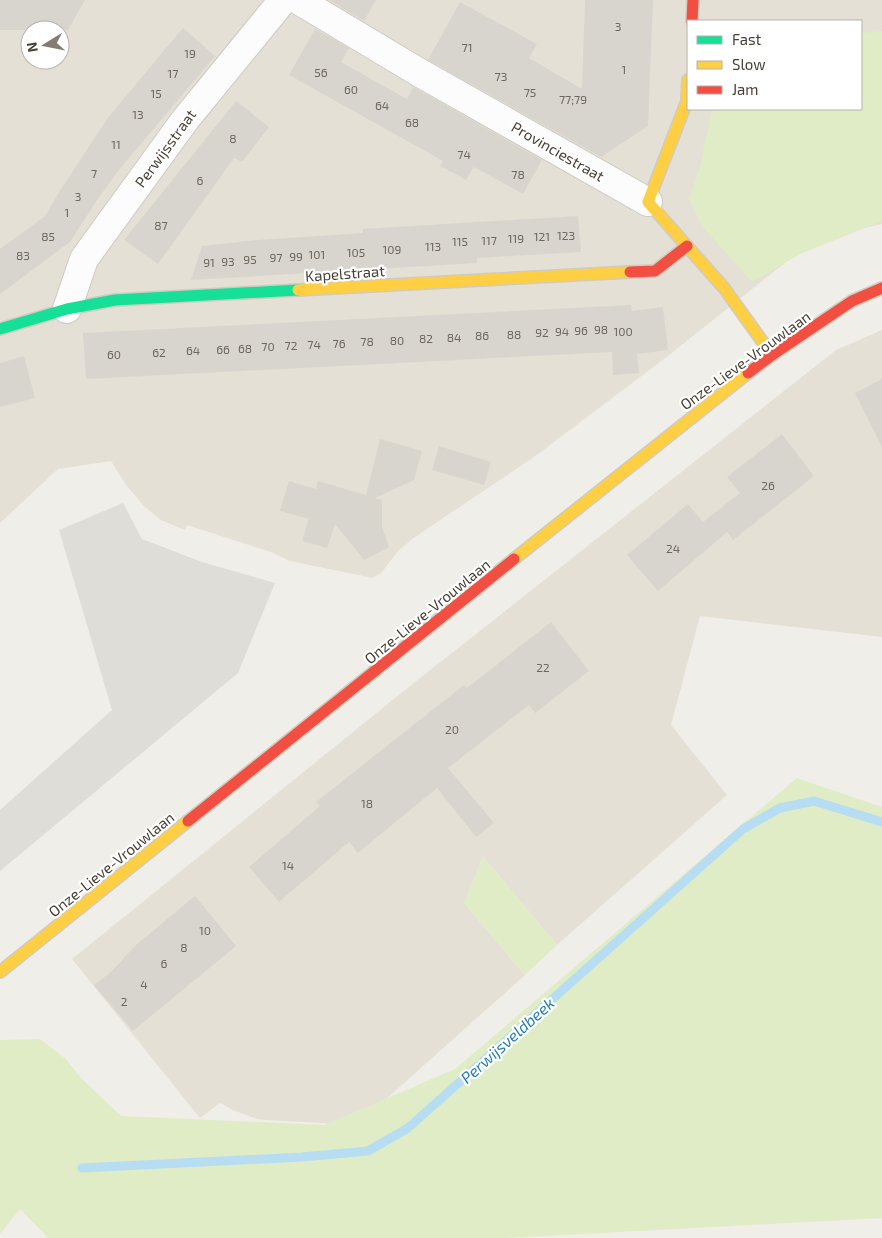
<svg xmlns="http://www.w3.org/2000/svg" width="882" height="1238" font-family="'Exo 2',sans-serif">
<style>
.residential{fill:#e5e0d5;fill-rule:evenodd}
.green{fill:#e0ecc6}
.parking{fill:#dfddd8}
.lines{fill:none;stroke-linecap:round;stroke-linejoin:round}
.stream{stroke:#b6ddf1;stroke-width:9}
.building{fill:#d8d5cf}
.street-casing{stroke:#cdcac4;stroke-width:30}
.fast-casing{stroke:#d0cbbf;stroke-width:14}
.slow-casing{stroke:#d0cbbf;stroke-width:14}
.jam-casing{stroke:#d0cbbf;stroke-width:14}
.street{stroke:#fdfcfc;stroke-width:28}
.fast{stroke:#16e098;stroke-width:11}
.slow{stroke:#ffcf43;stroke-width:11}
.jam{stroke:#f24e42;stroke-width:11}
.labels{text-anchor:middle;dominant-baseline:central;stroke-width:4.5;stroke-linejoin:round;paint-order:stroke}
.number-label{font-size:12px;fill:#6d665c}
.street-label{font-size:15px;fill:#473f34;stroke:#fff}
.water-label{font-size:16px;font-style:italic;fill:#257db2;stroke:#fff}
</style>
<rect width="100%" height="100%" fill="#f0eee8"/>
<g class="residential">
<path d="M0 0H882V224L815 239 664 359 534 457 415 537 398 551 382 572 373 578 290 561 271 552 187 525 185 530 161 520 144 506 126 485 111 461 58 469 0 523ZM688 21H861V109H688ZM30 30H60V60H30Z"/>
<polygon points="882,330 882,637 700,616 671,725 727,795 557,945 483,857 464,903 525,975 357,1125 266,1120 257,1119 233,1110 220,1103 200,1118 72,959 410,686 836,350"/>
</g>
<g class="green">
<polygon points="882,31 882,221 800,254 752,282 702,226 689,199 700,167 712,109 861,109 861,33"/>
<polygon points="797,778 882,807 882,1218 506,1238 48,1238 20,1209 0,1234 0,1040 40,1039 66,1059 81,1078 121,1116 325,1125 455,1069"/>
<polygon points="483,857 557,945 525,975 464,903"/>
</g>
<polygon class="parking" points="123,503 142,539 202,562 275,583 238,673 0,871 0,810 112,710 59,530"/>
<g class="lines">
<polyline class="stream" points="82,1168 302,1157 368,1151 408,1128 743,829 780,808 814,801 882,822"/>
</g>
<g class="building">
<polygon points="0,0 85,0 68,30 0,30"/>
<polygon points="331,0 376,0 364,21 331,1"/>
<polygon points="585,0 653,0 648,126 601,157 428,60 460,2 537,44 529,58 582,89"/>
<polygon points="183,28 215,56 119,170 99,197 70,242 0,294 0,249 45,216 58,194 107,119"/>
<polygon points="315,29 349,48 341,62 407,99 413,87 542,160 523,194 474,167 466,180 440,166 443,161 289,75"/>
<polygon points="236,101 269,127 242,162 234,158 158,264 124,240"/>
<polygon points="578,216 581,252 477,258 477,263 191,280 202,246 257,240 363,233 363,229"/>
<polygon points="631,305 632,311 663,307 668,350 637,354 639,373 613,375 612,352 86,379 83,333"/>
<polygon points="24,356 35,398 0,407 0,363"/>
<polygon points="882,379 882,447 855,393"/>
<polygon points="782,434 814,476 733,540 727,532 658,591 627,555 688,504 703,522 740,493 727,477"/>
<polygon points="380,439 422,451 414,480 375,498 382,500 382,527 389,547 364,560 335,524 327,548 302,541 309,519 280,511 289,481 316,489 318,481 366,495"/>
<polygon points="439,446 491,462 484,485 432,470"/>
<polygon points="551,622 589,671 535,713 529,705 448,768 494,823 476,837 437,788 358,853 349,842 279,902 249,867 320,806 316,802 464,685 467,688"/>
<polygon points="195,896 236,946 133,1031 94,985 111,972 135,946"/>
</g>
<g class="lines">
<g class="street-casing">
<g id="street">
<polyline points="298,0 420,73 648,202"/>
<polyline points="67,309 84,259 185,120 283,0"/>
</g>
</g>
<g class="fast-casing">
<polyline id="fast" points="0,329 67,309 115,300 298,290"/>
</g>
<g class="slow-casing">
<g id="slow">
<polyline points="688,80 687,101 648,202 724,288 772,355"/>
<polyline points="298,290 630,272"/>
<polyline points="514,559 748,373"/>
<polyline points="0,972 188,821"/>
</g>
</g>
<g class="jam-casing">
<g id="jam">
<polyline points="692,21 693,0"/>
<polyline points="630,272 655,271 687,246"/>
<polyline points="748,373 772,355 852,301 882,288"/>
<polyline points="188,821 514,559"/>
</g>
</g>
<use href="#street" class="street"/>
<use href="#fast" class="fast"/>
<use href="#slow" class="slow"/>
<use href="#jam" class="jam"/>
</g>
<g class="labels">
<g class="number-label">
<text x="618" y="26">3</text>
<text x="467" y="47">71</text>
<text x="190" y="53">19</text>
<text x="624" y="69">1</text>
<text x="321" y="72">56</text>
<text x="173" y="73">17</text>
<text x="501" y="76">73</text>
<text x="351" y="89">60</text>
<text x="530" y="92">75</text>
<text x="156" y="93">15</text>
<text x="573" y="99">77;79</text>
<text x="382" y="105">64</text>
<text x="138" y="114">13</text>
<text x="412" y="122">68</text>
<text x="233" y="138">8</text>
<text x="116" y="144">11</text>
<text x="464" y="154">74</text>
<text x="94" y="173">7</text>
<text x="518" y="174">78</text>
<text x="200" y="180">6</text>
<text x="78" y="196">3</text>
<text x="67" y="212">1</text>
<text x="161" y="225">87</text>
<text x="566" y="235">123</text>
<text x="48" y="236">85</text>
<text x="542" y="236">121</text>
<text x="516" y="238">119</text>
<text x="489" y="240">117</text>
<text x="460" y="241">115</text>
<text x="433" y="246">113</text>
<text x="392" y="249">109</text>
<text x="356" y="252">105</text>
<text x="317" y="254">101</text>
<text x="23" y="255">83</text>
<text x="296" y="256">99</text>
<text x="276" y="257">97</text>
<text x="250" y="259">95</text>
<text x="228" y="261">93</text>
<text x="209" y="262">91</text>
<text x="601" y="329">98</text>
<text x="581" y="330">96</text>
<text x="562" y="331">94</text>
<text x="623" y="331">100</text>
<text x="542" y="332">92</text>
<text x="514" y="334">88</text>
<text x="482" y="335">86</text>
<text x="454" y="337">84</text>
<text x="426" y="338">82</text>
<text x="397" y="340">80</text>
<text x="367" y="341">78</text>
<text x="339" y="343">76</text>
<text x="314" y="344">74</text>
<text x="291" y="345">72</text>
<text x="268" y="346">70</text>
<text x="245" y="348">68</text>
<text x="223" y="349">66</text>
<text x="193" y="350">64</text>
<text x="159" y="352">62</text>
<text x="114" y="354">60</text>
<text x="768" y="485">26</text>
<text x="673" y="548">24</text>
<text x="543" y="667">22</text>
<text x="452" y="729">20</text>
<text x="367" y="803">18</text>
<text x="288" y="865">14</text>
<text x="205" y="930">10</text>
<text x="184" y="947">8</text>
<text x="164" y="963">6</text>
<text x="144" y="984">4</text>
<text x="124" y="1001">2</text>
</g>
<g class="street-label">
<text transform="translate(165 148) rotate(-54)">Perwijsstraat</text>
<text transform="translate(558 151) rotate(30)">Provinciestraat</text>
<text transform="translate(345 273) rotate(-4)">Kapelstraat</text>
<text transform="translate(745 360) rotate(-36)">Onze-Lieve-Vrouwlaan</text>
<text transform="translate(427 611) rotate(-39)">Onze-Lieve-Vrouwlaan</text>
<text transform="translate(111 864) rotate(-39)">Onze-Lieve-Vrouwlaan</text>
</g>
<g class="water-label">
<text transform="translate(507 1040) rotate(-42)">Perwijsveldbeek</text>
</g>
</g>
<rect x="687" y="20" width="175" height="90" fill="#ffffff" stroke="#b5b2ae"/>
<rect x="697" y="36" width="25" height="8" fill="#16e098" stroke="#b5b2ae"/>
<text x="732" y="45" font-size="15" fill="#473f34">Fast</text>
<rect x="697" y="61" width="25" height="8" fill="#ffcf43" stroke="#b5b2ae"/>
<text x="732" y="70" font-size="15" fill="#473f34">Slow</text>
<rect x="697" y="86" width="25" height="8" fill="#f24e42" stroke="#b5b2ae"/>
<text x="732" y="95" font-size="15" fill="#473f34">Jam</text>
<g transform="translate(45 45) rotate(260)"><circle r="24" fill="#ffffff" stroke="#b5b2ae"/>
<path d="M0-4L9 19L0 12L-9 19Z" fill="#827c73"/>
<text y="-8" font-size="14" font-weight="bold" text-anchor="middle" fill="#473f34">N</text>
</g>
</svg>
